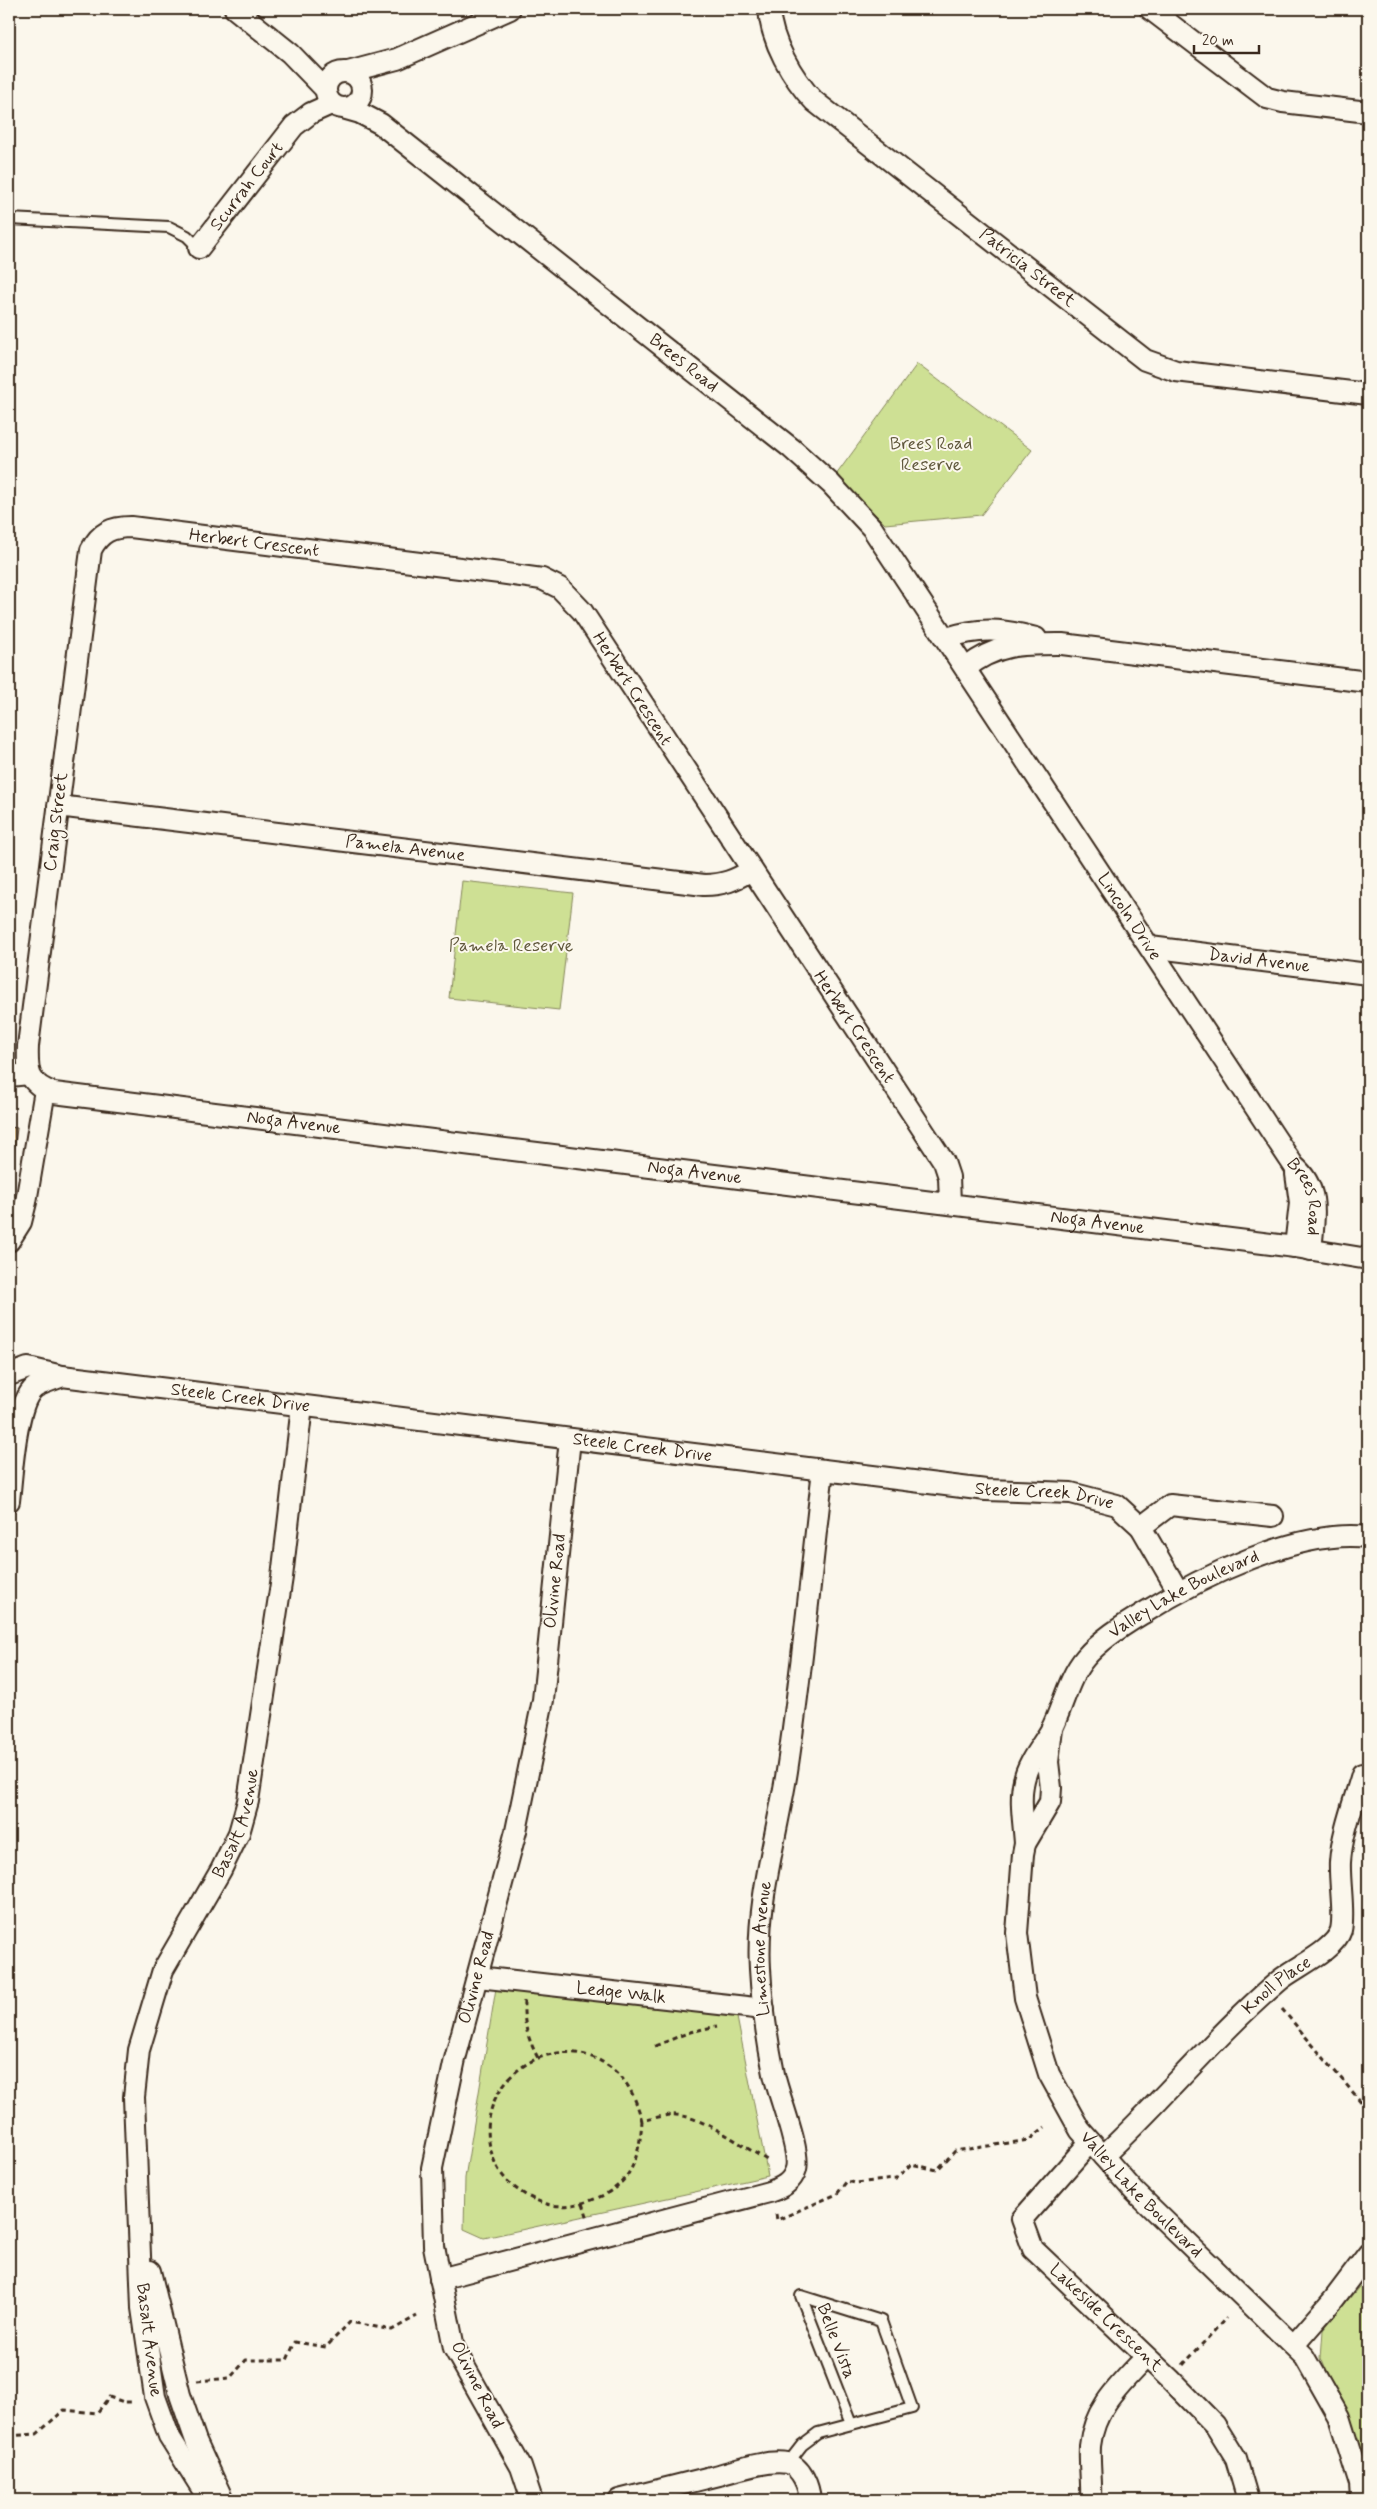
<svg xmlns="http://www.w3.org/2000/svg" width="1377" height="2509" font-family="Mynerve,sans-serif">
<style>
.green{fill:#cee094;stroke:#848559}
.building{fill:#e3c998;stroke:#3b2a1e}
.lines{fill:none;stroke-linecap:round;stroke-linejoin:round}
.lane-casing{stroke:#3b2a1e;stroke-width:14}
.street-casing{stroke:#3b2a1e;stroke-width:24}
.path{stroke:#3b2a1e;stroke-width:3;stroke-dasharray:5 4;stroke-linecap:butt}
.lane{stroke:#fbf7ec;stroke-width:10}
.street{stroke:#fbf7ec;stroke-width:20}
.labels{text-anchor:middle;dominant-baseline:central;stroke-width:4;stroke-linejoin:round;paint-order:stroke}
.street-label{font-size:18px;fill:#3b2a1e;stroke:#fbf7ec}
.park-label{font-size:18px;fill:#60583c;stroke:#fbf7ec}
</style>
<rect width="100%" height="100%" fill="#fbf7ec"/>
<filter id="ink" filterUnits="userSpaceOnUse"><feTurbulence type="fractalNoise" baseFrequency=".02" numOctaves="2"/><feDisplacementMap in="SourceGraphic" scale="10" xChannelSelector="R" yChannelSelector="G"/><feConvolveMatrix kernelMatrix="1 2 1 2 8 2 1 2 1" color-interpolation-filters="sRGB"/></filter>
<g filter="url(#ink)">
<g class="green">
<polygon points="917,364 1032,450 981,515 885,524 836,475"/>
<polygon points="462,881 573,893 559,1010 449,998"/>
<polygon points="498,1976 734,2002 768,2176 484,2238 464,2229 465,2178"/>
<polygon points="1368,2276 1368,2500 1357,2446 1321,2358 1323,2330"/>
</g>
<polygon class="building" points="9,1127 17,1128 9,1191"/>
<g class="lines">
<g class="lane-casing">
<g id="lane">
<polyline points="9,219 169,227 187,236 199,248"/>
<polyline points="788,2463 802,2445 818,2433 912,2408 881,2321 801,2296 851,2424"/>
</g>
</g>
<g class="street-casing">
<g id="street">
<polyline points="235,9 290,53 325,89"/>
<path id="s1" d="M769 9C771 41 792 78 814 101L1145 360 1176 371 1368 394"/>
<polyline points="1150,9 1267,98 1283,102 1368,112"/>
<circle cx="344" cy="90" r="18"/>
<polyline points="348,72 397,59 510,9"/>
<path id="s2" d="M346 109 360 113 381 124 791 448 831 484 872 528 1294 1166C1321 1189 1314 1218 1311 1250"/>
<path id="s3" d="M199 248 294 126 311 113 331 104"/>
<path d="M947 638C980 627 1002 629 1036 638"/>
<path d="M966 668C997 643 1024 644 1062 644L1368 682"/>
<path id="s4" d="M58 806 704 885C723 885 735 880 750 871"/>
<path id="s5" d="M1150 947 1368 974"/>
<polyline points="9,1076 29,1074"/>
<path id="s6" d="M950 1203 949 1177 944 1162 582 611 560 588 542 579 500 573 131 527C112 527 100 532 91 550L28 1046C27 1072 28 1084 54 1093L1295 1247 1368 1259"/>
<polyline points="9,1241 21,1222 26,1202 45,1090"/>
<polyline points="1295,1247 1300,1203 1296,1174"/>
<path id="s7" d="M9 1375 28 1368 62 1376 986 1490 1071 1493 1117 1505 1141 1527 1178 1591"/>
<path d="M9 1501C12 1476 15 1404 34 1388 41 1383 54 1380 62 1376"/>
<polyline points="1141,1527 1170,1505 1273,1516"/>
<path id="s8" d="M1052 1729 1048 1762 1051 1788 1050 1802 1025 1844 1023 1854 1017 1933 1025 1998 1049 2074 1080 2130 1134 2191 1305 2357 1339 2417 1360 2484 1361 2500"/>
<path id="s9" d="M1025 1844C1024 1824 1019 1800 1024 1780 1028 1761 1042 1746 1051 1730 1063 1707 1068 1678 1085 1658 1100 1640 1122 1626 1142 1614 1199 1578 1299 1528 1368 1537"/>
<path id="s10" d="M478 1977 764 2009"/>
<path id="s11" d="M1090 2142 1022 2219 1033 2249 1170 2379 1215 2425 1236 2459 1248 2500"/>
<path id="s12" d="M1103 2156C1164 2100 1216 2034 1280 1980 1296 1967 1335 1950 1341 1930 1345 1913 1339 1882 1340 1862 1342 1833 1354 1802 1362 1774"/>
<polyline points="150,2271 180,2395 196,2441 223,2500"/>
<path id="s13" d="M440 2279 769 2192C781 2188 792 2183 796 2169 801 2150 778 2095 774 2074 767 2039 762 2004 760 1969 756 1902 777 1836 787 1771 802 1671 811 1571 823 1470"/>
<polyline points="1294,2345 1334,2299 1368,2254"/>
<path id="s14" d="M209 2500 169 2436 155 2397 142 2308 134 2097 139 2050 163 1970 221 1870 239 1833 248 1801 282 1577 302 1406"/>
<path id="s15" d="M532 2500 521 2467 454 2348 434 2246 432 2168 455 2059 516 1831 543 1700 570 1439"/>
<path d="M619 2500C652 2492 686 2483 719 2475 737 2470 769 2459 787 2463 802 2467 809 2487 810 2500"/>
<path d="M1091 2500C1092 2482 1089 2464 1090 2446 1094 2407 1121 2384 1146 2357"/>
</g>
</g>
<g class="path">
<path d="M524 2001C523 2023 528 2039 538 2058"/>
<polyline points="1282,2009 1368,2110"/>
<polyline points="655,2046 690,2032 717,2026"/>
<path d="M642 2121C638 2106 632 2089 621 2077 563 2015 463 2081 494 2160 502 2182 525 2198 547 2204 562 2208 577 2205 592 2200 631 2186 639 2160 642 2121 652 2119 666 2114 676 2115 705 2117 743 2147 769 2161"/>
<polyline points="583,2203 588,2219"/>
<polyline points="776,2214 777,2220 837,2194 847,2181 855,2183 896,2179 911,2164 937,2170 955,2151 1029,2140 1045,2127"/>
<polyline points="1183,2365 1226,2318"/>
<polyline points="197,2381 230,2378 246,2360 287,2360 295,2342 326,2347 350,2322 392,2330 417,2316"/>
<polyline points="9,2436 37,2434 64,2410 97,2413 109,2397 124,2402 134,2402"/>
</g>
<use href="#lane" class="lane"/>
<use href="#street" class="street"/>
</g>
</g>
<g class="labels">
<g class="street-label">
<text stroke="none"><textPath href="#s3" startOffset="78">Scurrah Court</textPath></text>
<text stroke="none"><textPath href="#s1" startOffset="375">Patricia Street</textPath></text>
<text stroke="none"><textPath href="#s2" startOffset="424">Brees Road</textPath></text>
<text transform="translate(254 543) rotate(7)">Herbert Crescent</text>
<text transform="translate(632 689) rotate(57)">Herbert Crescent</text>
<text transform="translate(56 822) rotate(-83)">Craig Street</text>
<text stroke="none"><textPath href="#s4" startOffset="350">Pamela Avenue</textPath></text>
<text stroke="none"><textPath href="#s2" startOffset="1141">Lincoln Drive</textPath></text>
<text stroke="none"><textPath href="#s5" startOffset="110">David Avenue</textPath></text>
<text transform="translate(854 1027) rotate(56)">Herbert Crescent</text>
<text stroke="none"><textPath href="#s6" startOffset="2018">Noga Avenue</textPath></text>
<text stroke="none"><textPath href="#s6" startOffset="2422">Noga Avenue</textPath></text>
<text stroke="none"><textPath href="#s2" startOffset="1474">Brees Road</textPath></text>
<text stroke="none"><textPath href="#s6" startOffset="2828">Noga Avenue</textPath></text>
<text stroke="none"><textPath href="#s7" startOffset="235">Steele Creek Drive</textPath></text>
<text stroke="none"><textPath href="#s7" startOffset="640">Steele Creek Drive</textPath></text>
<text stroke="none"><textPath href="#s7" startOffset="1045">Steele Creek Drive</textPath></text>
<text stroke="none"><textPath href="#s15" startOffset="954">Olivine Road</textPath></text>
<text stroke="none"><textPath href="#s9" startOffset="320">Valley Lake Boulevard</textPath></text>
<text stroke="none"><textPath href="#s14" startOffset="714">Basalt Avenue</textPath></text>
<text stroke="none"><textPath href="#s13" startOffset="602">Limestone Avenue</textPath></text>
<text stroke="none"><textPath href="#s15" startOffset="549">Olivine Road</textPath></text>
<text stroke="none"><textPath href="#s12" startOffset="244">Knoll Place</textPath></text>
<text stroke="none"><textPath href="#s10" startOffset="144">Ledge Walk</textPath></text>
<text stroke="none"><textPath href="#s8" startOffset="510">Valley Lake Boulevard</textPath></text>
<text stroke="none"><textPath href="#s11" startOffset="235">Lakeside Crescent</textPath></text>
<text transform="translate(149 2340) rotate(83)">Basalt Avenue</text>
<text transform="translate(836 2341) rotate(69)">Belle Vista</text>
<text transform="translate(477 2385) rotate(63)">Olivine Road</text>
</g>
<g class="park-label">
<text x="931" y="444">Brees Road<tspan x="931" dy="21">Reserve</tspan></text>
<text x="511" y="946">Pamela Reserve</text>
</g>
</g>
<rect width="1377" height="2509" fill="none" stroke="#fbf7ec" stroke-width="30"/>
<rect x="15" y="15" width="1347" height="2479" fill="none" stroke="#3b2a1e" stroke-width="2" filter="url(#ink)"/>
<path d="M1194 45v8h65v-8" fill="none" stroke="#3b2a1e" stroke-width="2.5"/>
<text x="1202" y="45" font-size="15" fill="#3b2a1e" stroke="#fbf7ec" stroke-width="4" paint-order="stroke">20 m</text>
</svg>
